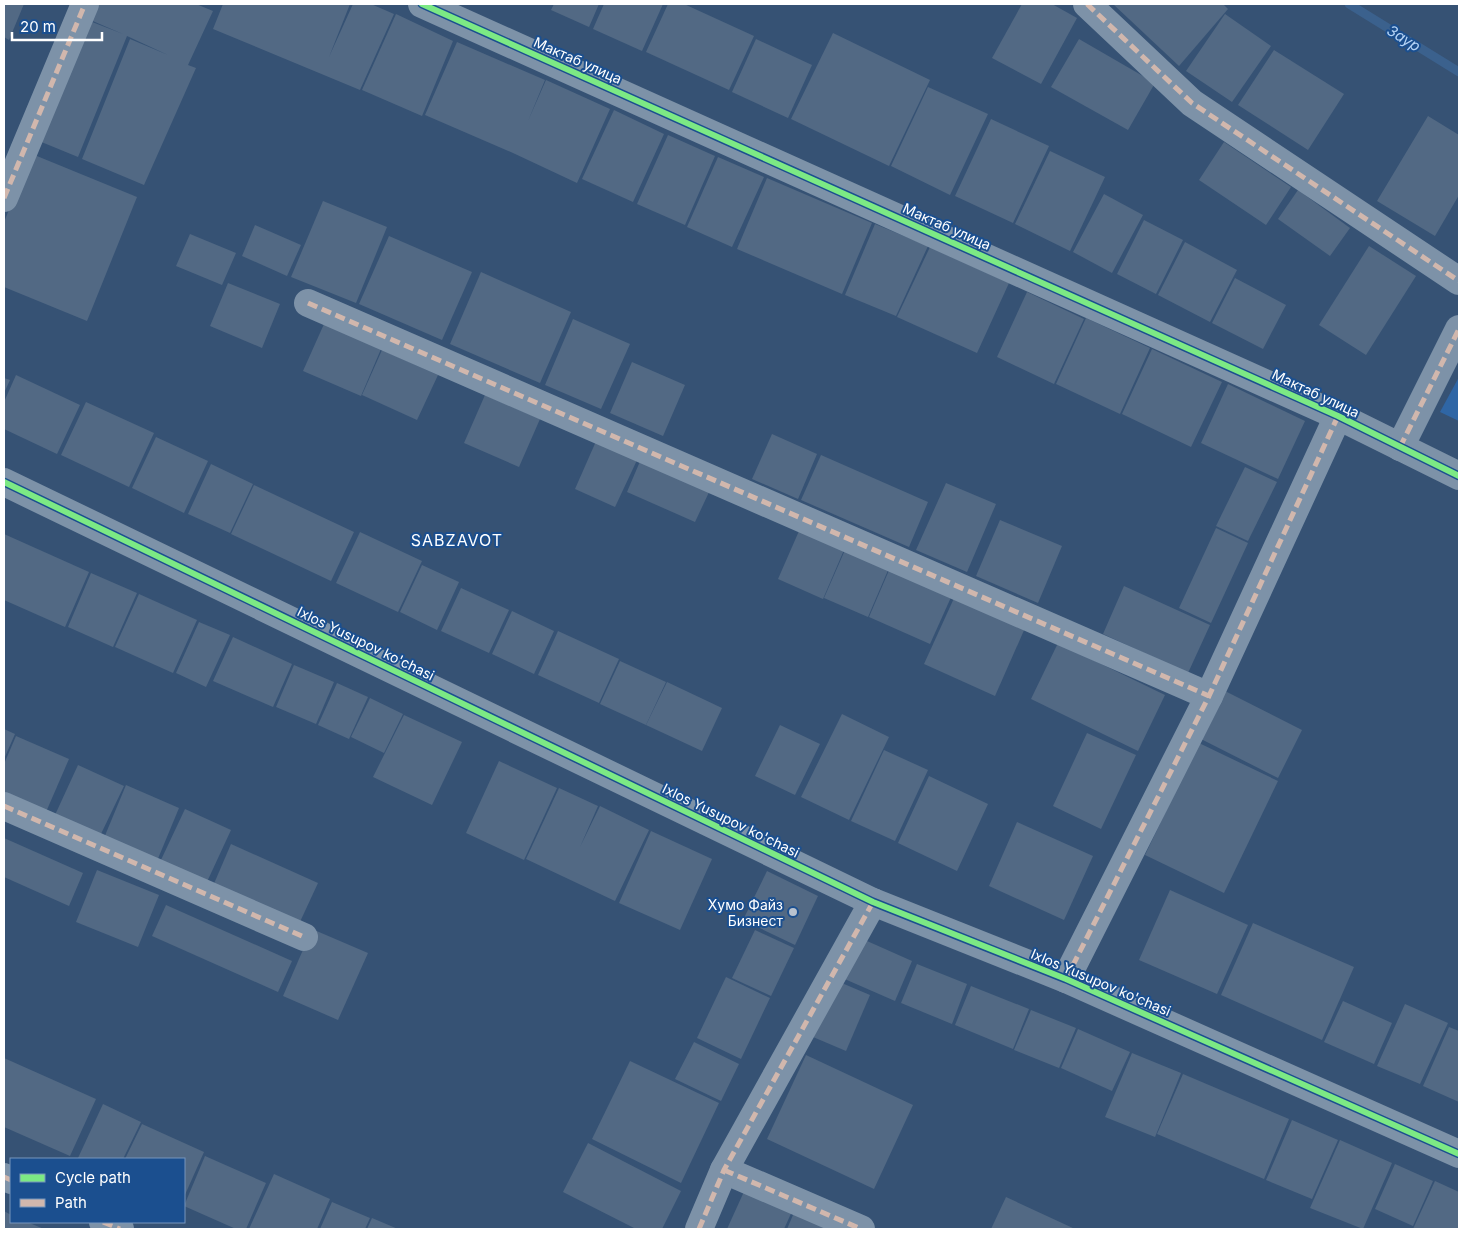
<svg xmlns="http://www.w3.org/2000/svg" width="1463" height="1233" font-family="Inter,sans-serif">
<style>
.green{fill:#2f66a5}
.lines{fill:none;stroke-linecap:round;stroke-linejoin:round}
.stream{stroke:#3b618d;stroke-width:9}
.building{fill:#526984}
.minor{stroke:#7d92a8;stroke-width:28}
.quiet{stroke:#d1b7ad;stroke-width:5;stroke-dasharray:10 5;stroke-linecap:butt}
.cycleway-casing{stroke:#1b4f8f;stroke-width:9}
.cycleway{stroke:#7ce984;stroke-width:6}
.poi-dot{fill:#b9c2ce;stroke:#1b4f8f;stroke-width:2}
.labels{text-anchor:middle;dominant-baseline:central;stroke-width:4;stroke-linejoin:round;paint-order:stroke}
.street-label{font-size:14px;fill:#fff;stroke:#1b4f8f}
.poi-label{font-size:14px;fill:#fff;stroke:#1b4f8f;text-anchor:end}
.water-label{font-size:15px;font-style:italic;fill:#b5d3f5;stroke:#1b4f8f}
.quarter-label{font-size:16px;letter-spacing:1px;fill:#fff;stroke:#1b4f8f}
</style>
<rect width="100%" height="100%" fill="#365274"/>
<polygon class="green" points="1459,377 1459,421 1440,412"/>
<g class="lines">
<polyline class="stream" points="1349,4 1459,72"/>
</g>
<g class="building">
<polygon points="4,4 24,4 9,40 4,37"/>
<polygon points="95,4 196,4 213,11 188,65 196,68 144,185 82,159 130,39 168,55 127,36 78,157 39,141 87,20 123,34 88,19"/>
<polygon points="223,4 350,4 329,57 353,4 371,4 394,14 360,90 213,29"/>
<polygon points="554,4 599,4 589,27 551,10"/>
<polygon points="604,4 663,4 642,51 593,29"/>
<polygon points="668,4 684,4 754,36 729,90 646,52"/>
<polygon points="1022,4 1052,4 1077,18 1041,84 992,58"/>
<polygon points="1113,4 1223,4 1228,9 1179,66"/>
<polygon points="396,14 453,41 422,116 362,90"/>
<polygon points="1225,14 1271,46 1232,102 1186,71"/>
<polygon points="833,33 930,80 889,166 791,119"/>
<polygon points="756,39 812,65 788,118 732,92"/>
<polygon points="1079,39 1155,83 1128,130 1051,87"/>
<polygon points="457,42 545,80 528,121 546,80 610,109 577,183 513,153 425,115"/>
<polygon points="1274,50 1344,94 1308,150 1238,105"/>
<polygon points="928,87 988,114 950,195 891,166"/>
<polygon points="614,110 664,134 633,202 582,179"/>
<polygon points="1428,116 1459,135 1459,195 1435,236 1377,201"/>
<polygon points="991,119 1049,146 1013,223 955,196"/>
<polygon points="668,135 715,156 685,225 637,204"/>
<polygon points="1224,142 1291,187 1266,225 1199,180"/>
<polygon points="1050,151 1105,177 1070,251 1015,224"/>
<polygon points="32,154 137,197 87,321 4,287 4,222"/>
<polygon points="718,157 764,177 732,247 687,227"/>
<polygon points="767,178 872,223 842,294 737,249"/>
<polygon points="1298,190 1350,228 1330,256 1278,219"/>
<polygon points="1104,194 1143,215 1112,273 1073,252"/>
<polygon points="323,201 387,227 356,303 291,277"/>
<polygon points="1144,220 1183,240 1156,294 1117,274"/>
<polygon points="875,224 928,246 896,316 845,295"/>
<polygon points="255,225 301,245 287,276 242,256"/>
<polygon points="190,234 236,253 222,285 176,266"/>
<polygon points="389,236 472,272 442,340 359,304"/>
<polygon points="1185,242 1237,270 1210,322 1158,295"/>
<polygon points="1369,246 1416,276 1366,355 1319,325"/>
<polygon points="930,247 1009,283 977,353 897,317"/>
<polygon points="481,272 571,312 540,383 450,344"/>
<polygon points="1235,278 1286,305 1263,349 1212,323"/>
<polygon points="228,283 280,304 262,348 210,326"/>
<polygon points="1027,292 1084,319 1054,384 997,357"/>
<polygon points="1086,318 1150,348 1120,414 1056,384"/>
<polygon points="573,319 630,344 601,409 545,385"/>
<polygon points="324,324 381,349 361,396 303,371"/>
<polygon points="1152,349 1222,382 1191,447 1122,414"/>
<polygon points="382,350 438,375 417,420 362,395"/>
<polygon points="632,362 685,385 663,436 610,413"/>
<polygon points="16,375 80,405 57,454 4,429 4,402"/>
<polygon points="4,378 10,380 4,393"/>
<polygon points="1228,384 1305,421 1278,479 1201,443"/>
<polygon points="485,395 540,419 519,467 464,443"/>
<polygon points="86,402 154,433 129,487 61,455"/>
<polygon points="772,434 817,454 798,499 752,479"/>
<polygon points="156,437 208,461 184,513 132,488"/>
<polygon points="597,439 638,458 615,507 575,489"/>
<polygon points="821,455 928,502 909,547 801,500"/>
<polygon points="641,459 710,490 695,522 627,492"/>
<polygon points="211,464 253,484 230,533 188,514"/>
<polygon points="1245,467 1277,482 1248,541 1216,526"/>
<polygon points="946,483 996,504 967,572 916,550"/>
<polygon points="254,485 354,532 331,581 231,534"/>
<polygon points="1000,520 1062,546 1038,603 976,576"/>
<polygon points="1216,528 1248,543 1211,623 1179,608"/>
<polygon points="799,531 844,550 823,599 778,579"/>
<polygon points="360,532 422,561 398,612 336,583"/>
<polygon points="4,534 89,572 65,627 4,600"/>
<polygon points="845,550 889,568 868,617 824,598"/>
<polygon points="422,565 459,582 437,630 400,612"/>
<polygon points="890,568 952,595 930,644 869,617"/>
<polygon points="91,573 137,593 113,647 68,627"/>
<polygon points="1124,586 1210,625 1188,673 1103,634"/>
<polygon points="461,588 509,610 489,653 441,631"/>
<polygon points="139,594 197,620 173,673 115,647"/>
<polygon points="955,596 1025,628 995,696 924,664"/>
<polygon points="512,611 554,631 534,674 492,654"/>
<polygon points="199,622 230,635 206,687 176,673"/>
<polygon points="558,631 619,659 599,703 538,675"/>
<polygon points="233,637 292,664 273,707 213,681"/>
<polygon points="1058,643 1165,695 1138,751 1031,699"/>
<polygon points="620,661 666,682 646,725 600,704"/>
<polygon points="294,665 334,682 316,724 276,707"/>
<polygon points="667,682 722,708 702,751 646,725"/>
<polygon points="337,683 368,697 349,739 318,725"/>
<polygon points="1225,691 1302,730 1278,778 1201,739"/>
<polygon points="370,698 403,714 384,753 351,737"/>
<polygon points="842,714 889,737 849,820 801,797"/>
<polygon points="404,715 462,742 432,805 373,777"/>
<polygon points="780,725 820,744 795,795 755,776"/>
<polygon points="4,729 15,734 4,759"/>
<polygon points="1087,733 1136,755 1101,829 1053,806"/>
<polygon points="16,736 69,759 46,812 4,793 4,764"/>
<polygon points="1199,743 1278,781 1224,893 1145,855"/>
<polygon points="884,750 928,770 895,841 851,821"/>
<polygon points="499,761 557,788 524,860 466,833"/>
<polygon points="78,765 124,786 100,836 55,815"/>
<polygon points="929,776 988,804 957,871 898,843"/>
<polygon points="126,785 179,808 157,861 104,838"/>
<polygon points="559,788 598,806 580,847 600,806 649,830 615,901 526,859"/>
<polygon points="185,809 231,830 206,884 160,862"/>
<polygon points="1017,822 1093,856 1064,920 989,886"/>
<polygon points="651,831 712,859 680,930 619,903"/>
<polygon points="4,838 83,873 69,906 4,877"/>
<polygon points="231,844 318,883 299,924 213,886"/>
<polygon points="97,870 159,895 138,947 76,922"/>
<polygon points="767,871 818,896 795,945 743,920"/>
<polygon points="1170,890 1248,925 1217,994 1139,960"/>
<polygon points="166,905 292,961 278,992 152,936"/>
<polygon points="1253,923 1354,967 1322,1040 1221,995"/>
<polygon points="312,929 368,953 338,1020 283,996"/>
<polygon points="755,930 794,948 771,996 732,978"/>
<polygon points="858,937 912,961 895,1001 840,977"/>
<polygon points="917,964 967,984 952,1024 901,1003"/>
<polygon points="726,977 770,998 741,1059 697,1038"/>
<polygon points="837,981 870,995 846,1051 813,1037"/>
<polygon points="971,986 1029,1009 1013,1049 955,1025"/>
<polygon points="1343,1001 1392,1023 1374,1064 1324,1042"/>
<polygon points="1405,1004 1448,1023 1420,1084 1377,1066"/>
<polygon points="1031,1010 1076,1028 1059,1068 1014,1050"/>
<polygon points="1449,1027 1459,1031 1459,1102 1423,1086"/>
<polygon points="1078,1029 1130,1052 1112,1091 1061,1068"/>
<polygon points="694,1042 739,1064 721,1101 675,1079"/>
<polygon points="1132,1053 1181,1073 1155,1137 1105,1117"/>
<polygon points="806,1055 913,1105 874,1189 767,1139"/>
<polygon points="4,1058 96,1099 70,1156 4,1127"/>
<polygon points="630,1061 719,1103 681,1183 592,1139"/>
<polygon points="1183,1074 1289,1119 1264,1179 1157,1134"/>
<polygon points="103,1104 141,1122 123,1159 80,1159 78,1158"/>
<polygon points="1292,1120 1338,1140 1312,1199 1266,1180"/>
<polygon points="142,1124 204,1152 184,1197 184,1159 125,1159"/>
<polygon points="1340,1140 1392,1163 1363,1229 1310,1208"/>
<polygon points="588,1143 681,1191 662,1229 636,1229 563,1192"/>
<polygon points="205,1156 266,1183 246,1229 236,1229 184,1206"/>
<polygon points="1395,1164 1433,1181 1413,1226 1375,1209"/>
<polygon points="274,1174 330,1199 317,1229 249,1229"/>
<polygon points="1435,1181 1459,1192 1459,1229 1413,1229"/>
<polygon points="747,1185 794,1207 784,1229 727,1229"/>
<polygon points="1006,1197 1075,1229 991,1229"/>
<polygon points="332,1202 370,1218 365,1229 320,1229"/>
<polygon points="796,1208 845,1229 787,1229"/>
<polygon points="4,1211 11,1215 11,1222 27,1222 44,1229 4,1229"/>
<polygon points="372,1218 398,1229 367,1229"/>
</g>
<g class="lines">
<g class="minor">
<polyline points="422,4 1338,416 1459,476"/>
<polyline points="1087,4 1192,103 1459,281"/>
<polyline points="4,198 85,4"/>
<polyline points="308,303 1209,696"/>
<polyline points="1400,447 1459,329"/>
<polyline points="4,482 873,902 1066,979 1459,1154"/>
<polyline points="4,806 304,937"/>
<polyline points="1066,979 1209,696 1338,416"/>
<polyline points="724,1170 861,1229"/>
<polyline points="4,1177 11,1180"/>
<polyline points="103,1222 120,1229"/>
<polyline points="699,1229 724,1170 873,902"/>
</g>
<g class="quiet">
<polyline points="1087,4 1192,103 1459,281"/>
<polyline points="4,198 85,4"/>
<polyline points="308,303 1209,696"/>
<polyline points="1400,447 1459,329"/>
<polyline points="4,806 304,937"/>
<polyline points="1066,979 1209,696 1338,416"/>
<polyline points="724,1170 861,1229"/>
<polyline points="4,1177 11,1180"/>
<polyline points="103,1222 120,1229"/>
<polyline points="699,1229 724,1170 873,902"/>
</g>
<g class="cycleway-casing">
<g id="cycleway">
<polyline points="422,4 1338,416 1459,476"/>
<polyline points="4,482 873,902 1066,979 1459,1154"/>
</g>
</g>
<use href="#cycleway" class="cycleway"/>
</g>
<circle class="poi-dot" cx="793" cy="912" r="5"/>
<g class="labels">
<g class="street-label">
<text transform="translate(578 60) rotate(24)">Мактаб улица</text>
<text transform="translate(947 226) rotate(24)">Мактаб улица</text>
<text transform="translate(1316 393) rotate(25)">Мактаб улица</text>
<text transform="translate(366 643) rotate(26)">Ixlos Yusupov ko'chasi</text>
<text transform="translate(731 820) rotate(26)">Ixlos Yusupov ko'chasi</text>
<text transform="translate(1101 982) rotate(23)">Ixlos Yusupov ko'chasi</text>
</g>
<g class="poi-label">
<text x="783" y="904">Хумо Файз<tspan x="783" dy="16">Бизнест</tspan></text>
</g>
<g class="water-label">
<text transform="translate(1404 38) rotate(32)">Заур</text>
</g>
<g class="quarter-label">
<text x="457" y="540">SABZAVOT</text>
</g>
</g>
<rect width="1463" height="1233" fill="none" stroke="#ffffff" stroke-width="10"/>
<rect x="10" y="1158" width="175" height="65" fill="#1b4f8f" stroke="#7695bc"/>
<rect x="20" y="1174" width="25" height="8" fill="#7ce984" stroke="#7695bc"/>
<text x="55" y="1183" font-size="15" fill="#ffffff">Cycle path</text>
<rect x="20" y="1199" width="25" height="8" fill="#d1b7ad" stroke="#7695bc"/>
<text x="55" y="1208" font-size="15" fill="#ffffff">Path</text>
<path d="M12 32v8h90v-8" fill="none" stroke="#ffffff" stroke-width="2.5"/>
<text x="20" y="32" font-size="15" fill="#ffffff" stroke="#1b4f8f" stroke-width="4" paint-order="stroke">20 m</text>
</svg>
